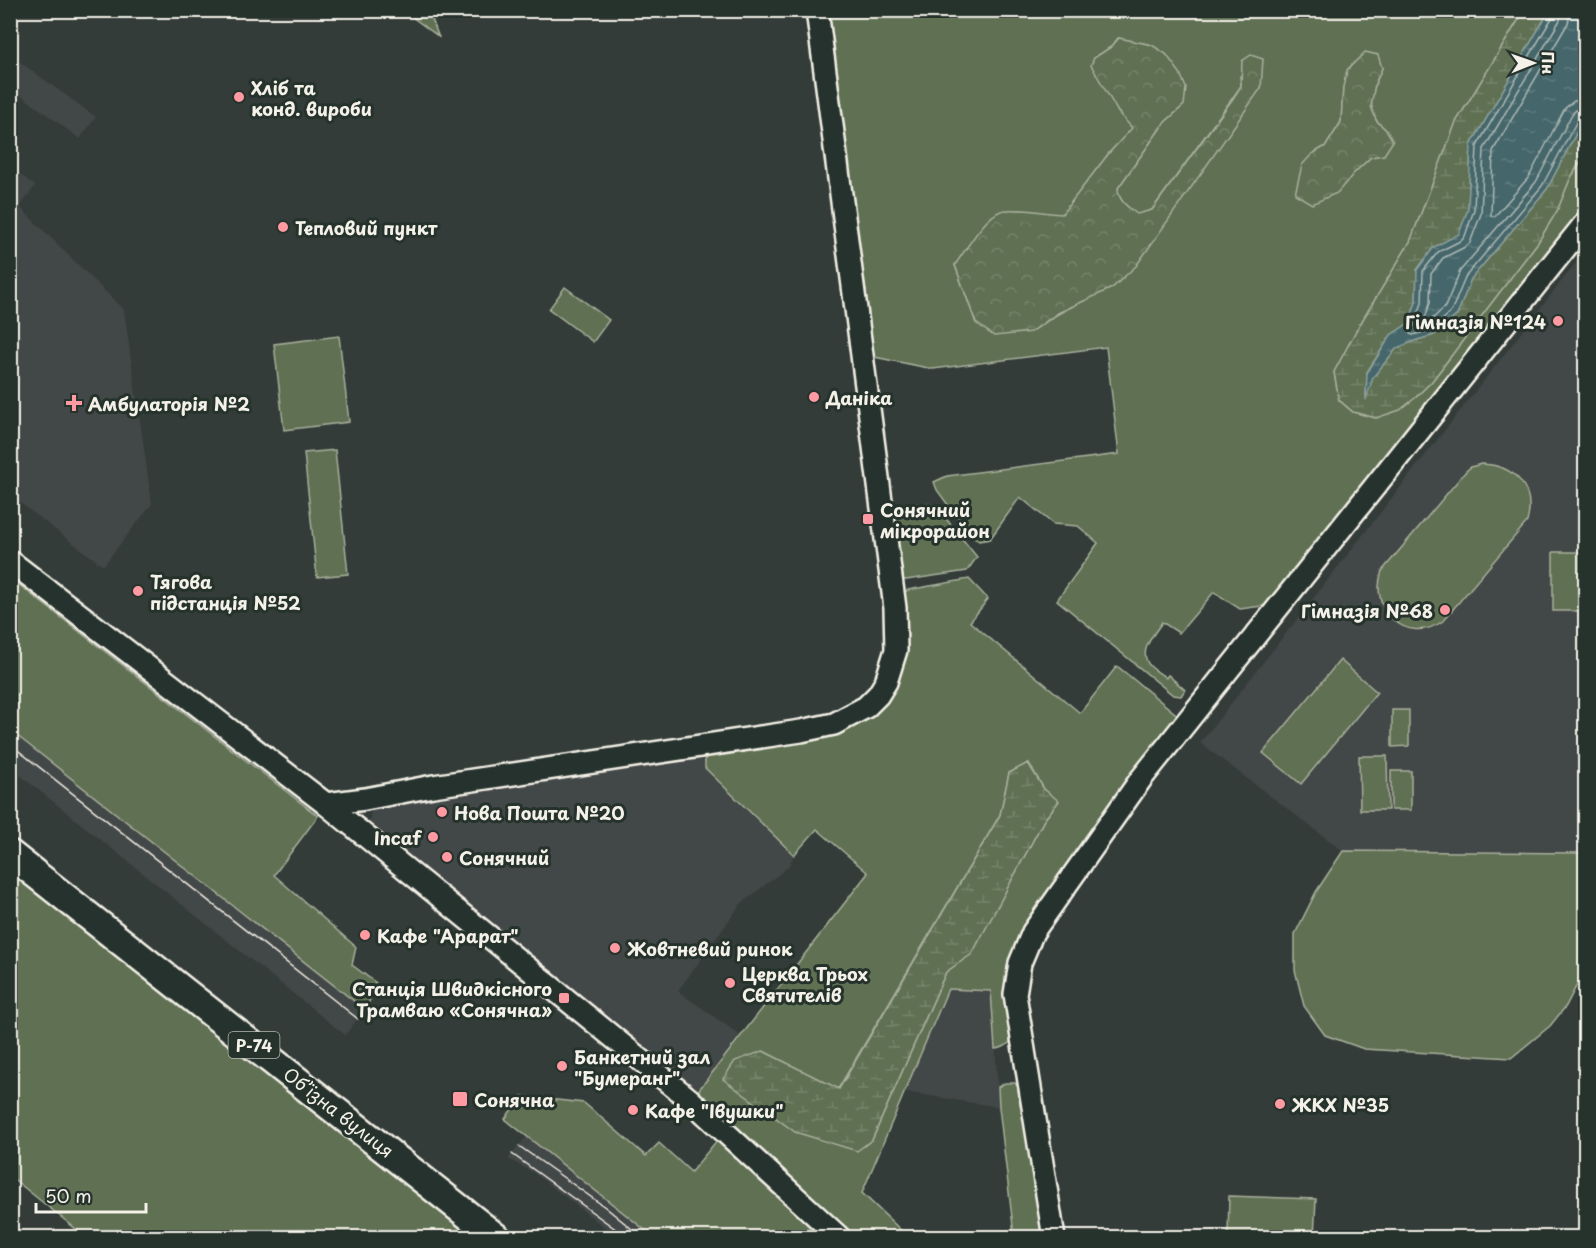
<svg xmlns="http://www.w3.org/2000/svg" width="1596" height="1248" font-family="'Playpen Sans',sans-serif">
<style>
.built{fill:#434647}
.green{fill:#5f7052;stroke:#aab09d;stroke-width:1.5;fill-rule:evenodd}
.forest{fill:url(#forest-crowns);stroke:#aab09d;stroke-width:1.5}
.wetland{fill:url(#wetland-marsh);stroke:#aab09d;stroke-width:1.5}
.water{fill:url(#water-ripples);stroke:#8a9e9c;stroke-width:1.5}
.lines{fill:none;stroke-linecap:round;stroke-linejoin:round}
.shore{stroke:#aeb9b6;stroke-width:1.5}
.minor-casing{stroke:#f4f1e8;stroke-width:26}
.major-casing{stroke:#f4f1e8;stroke-width:32}
.minor{stroke:#26332d;stroke-width:21}
.major{stroke:#26332d;stroke-width:27}
.tram{stroke:#f4f1e8;stroke-width:1.5}
.poi-dot{fill:#ff9aa2;stroke:#26332d;stroke-width:2}
.labels{text-anchor:middle;dominant-baseline:central;stroke-width:6;stroke-linejoin:round;paint-order:stroke}
.shield{fill:#26332d;stroke:#b6b8b0;stroke-width:1.5}
.shield-label{font-size:16px;font-weight:bold;fill:#f4f1e8}
.poi-label{font-size:18px;font-weight:bold;fill:#f4f1e8;stroke:#26332d;text-anchor:start}
.street-label{font-size:18px;fill:#f4f1e8;stroke:#26332d}
</style>
<defs>
<pattern id="forest-crowns" width="20" height="18" patternUnits="userSpaceOnUse" patternTransform="scale(1.5)"><rect width="20" height="18" fill="#5f7052"/><path d="M2 6a3 3 0 1 1 6 0M12 15a3 3 0 1 1 6 0" fill="none" stroke="#77856b"/></pattern>
<pattern id="wetland-marsh" width="20" height="14" patternUnits="userSpaceOnUse" patternTransform="scale(1.5)"><rect width="20" height="14" fill="#5f7052"/><path d="M1 5h8M5 5V1M11 12h8M15 12V8" fill="none" stroke="#77856b"/></pattern>
<pattern id="water-ripples" width="26" height="14" patternUnits="userSpaceOnUse" patternTransform="scale(1.5)"><rect width="26" height="14" fill="#44666a"/><path d="M2 4q2-2 4 0t4 0M15 11q2-2 4 0t4 0" fill="none" stroke="#607c7f"/></pattern>
</defs>
<rect width="100%" height="100%" fill="#333c39"/>
<filter id="ink" filterUnits="userSpaceOnUse"><feTurbulence type="fractalNoise" baseFrequency=".0167" numOctaves="2"/><feDisplacementMap in="SourceGraphic" scale="12" xChannelSelector="R" yChannelSelector="G"/><feConvolveMatrix kernelMatrix="1 2 1 2 8 2 1 2 1" color-interpolation-filters="sRGB"/></filter>
<g filter="url(#ink)">
<g class="built">
<polygon points="20,62 96,117 80,139 11,88 11,76"/>
<polygon points="11,167 35,186 20,207 124,310 152,504 103,566 11,496"/>
<polygon points="1585,251 1585,853 1343,851 1200,743"/>
<polygon points="10,731 359,1005 367,1007 345,1035 11,768"/>
<polygon points="705,750 705,768 794,855 788,867 741,904 678,991 740,1035 698,1091 369,822 373,801"/>
<polygon points="948,989 992,991 999,1107 905,1092"/>
<polygon points="527,1136 654,1237 617,1237 534,1173 508,1159"/>
</g>
<g class="green">
<polygon points="404,11 429,11 439,38 439,37"/>
<path d="M825 11H1524L1456 122 1410 242 1357 329 1334 372 1339 400 1353 412 1376 418 1415 398 1432 381 1538 242 1557 211 1570 179 1585 156V207L1269 605 1240 609 1214 592 1179 633 1162 622C1154 635 1137 651 1150 666 1154 670 1161 674 1166 678L1168 675 1185 690 1181 696 1173 695 1057 600 1098 543 1078 526 1053 524 1020 497 990 539 979 541 971 536 937 490 934 482 947 476 1119 454 1106 347 933 369 870 356ZM1118 38 1152 45 1184 105 1164 123 1118 188C1118 201 1128 207 1137 215L1152 210 1241 86 1240 76 1261 88 1084 300 1058 314 1031 332 976 323 955 265 983 226 1020 210 1062 215 1109 153 1133 128 1118 112 1094 58 1111 47ZM1382 68C1375 84 1366 104 1376 120 1379 124 1384 128 1387 131L1371 157 1355 172 1312 154 1326 146 1341 122 1343 87Z"/>
<polygon points="565,287 609,320 593,342 549,309"/>
<polygon points="339,336 349,422 284,430 274,344"/>
<polygon points="335,450 348,574 317,577 304,453"/>
<path d="M1481 464C1515 465 1536 488 1527 522L1443 621C1406 647 1368 609 1382 571L1466 471 1471 467Z"/>
<polygon points="906,504 925,504 935,505 977,557 967,571 906,580 899,579 891,516"/>
<rect x="1553" y="552" width="32" height="59"/>
<polygon points="10,578 318,816 274,875 356,947 352,965 376,983 367,1007 359,1005 11,731"/>
<path d="M969 579 988 599 970 622 1080 713 1117 666 1181 718 1027 929 1013 1037C1009 1045 1004 1048 995 1049L991 991 948 989 862 1193 908 1237H856L698 1091 868 873 817 829 794 855 705 768V750L870 714 901 595 908 590ZM1029 763 1044 789 1058 802 1044 820 972 953 946 972 872 1140 763 1051 838 1089 1000 815 1009 773Z"/>
<polygon points="1340,660 1377,692 1301,784 1263,753"/>
<polygon points="1392,710 1409,710 1409,746 1392,747"/>
<polygon points="1359,756 1387,756 1388,810 1360,810"/>
<rect x="1391" y="771" width="20" height="39"/>
<polygon points="1343,851 1585,853 1585,969 1566,1006 1550,1026 1511,1058 1364,1049 1325,1035 1304,1006 1295,970 1295,934 1316,892"/>
<polygon points="10,854 497,1237 86,1237 11,1177"/>
<path d="M1005 1083H1015L1022 1092 1042 1228C1033 1237 1026 1238 1014 1235L999 1107 998 1087Z"/>
<polygon points="521,1096 584,1103 646,1156 659,1143 691,1172 718,1139 824,1237 654,1237 505,1119"/>
<polygon points="1229,1196 1316,1199 1314,1237 1228,1236"/>
</g>
<g class="forest">
<path d="M1119 38 1152 45 1166 54 1180 73 1186 88 1184 105 1164 123 1118 188C1118 201 1128 207 1137 214L1152 210 1234 97 1241 86 1242 61 1251 55 1263 59 1261 88 1136 266 1112 288 1058 313 1031 332 994 336 976 323 955 265C965 251 985 216 1001 211 1015 207 1045 213 1062 214L1109 153 1132 128 1118 112 1091 65 1094 58 1111 47Z"/>
<polygon points="1365,52 1378,55 1382,68 1375,84 1371,106 1376,120 1387,131 1393,141 1384,155 1371,157 1355,172 1337,193 1312,204 1295,194 1302,165 1312,154 1326,146 1341,122 1343,87 1347,70"/>
</g>
<g class="wetland">
<polygon points="1524,11 1549,11 1471,145 1468,209 1459,235 1434,247 1417,270 1416,302 1409,323 1391,335 1367,372 1366,397 1373,377 1397,348 1417,340 1434,335 1457,315 1471,279 1547,189 1585,116 1585,153 1570,179 1557,211 1538,242 1432,381 1415,398 1400,410 1376,418 1353,412 1339,400 1334,372 1357,329 1410,242 1456,122"/>
<polygon points="1028,763 1044,789 1059,801 1044,820 972,954 946,972 872,1140 857,1151 795,1132 723,1079 735,1061 763,1051 839,1089 1000,815 1009,773"/>
</g>
<polygon class="water" points="1549,11 1585,11 1585,116 1547,189 1471,279 1457,315 1434,335 1417,340 1397,348 1373,377 1366,400 1367,373 1391,335 1409,323 1416,302 1417,270 1434,247 1459,234 1468,209 1471,145"/>
<g class="lines">
<g class="shore">
<polyline points="1554,10 1553,16 1477,146 1474,210 1465,236 1462,240 1438,252 1423,271 1422,303 1414,326 1409,331 1410,334 1413,335 1431,330 1451,312 1466,276 1542,186 1578,119 1581,116 1586,115"/>
<polyline points="1562,10 1560,20 1484,149 1481,214 1470,243 1465,247 1443,258 1431,274 1430,303 1425,318 1426,321 1430,321 1445,307 1460,271 1536,182 1572,114 1577,109 1586,108"/>
<polyline points="1571,10 1568,23 1493,151 1491,216 1495,216 1529,177 1565,108 1574,101 1586,99"/>
</g>
<g class="minor-casing">
<g id="minor">
<polyline points="10,561 326,804 689,1099 840,1238"/>
<polyline points="326,804 365,799 433,786 801,731 834,724 866,707 878,695 886,682 896,650 895,608 817,10"/>
<polyline points="1054,1238 1015,994 1020,963 1033,932 1141,779 1586,222"/>
</g>
</g>
<g class="major-casing">
<polyline id="major" points="10,854 497,1238"/>
</g>
<use href="#minor" class="minor"/>
<use href="#major" class="major"/>
<g class="tram">
<polyline points="10,744 358,1019"/>
<polyline points="519,1146 605,1207 643,1238"/>
<polyline points="512,1154 628,1238"/>
</g>
</g>
</g>
<g class="poi-dot">
<circle cx="239" cy="97" r="6"/>
<circle cx="283" cy="227" r="6"/>
<circle cx="1558" cy="321" r="6"/>
<circle cx="814" cy="397" r="6"/>
<path d="M71 394h6v6h6v6h-6v6h-6v-6h-6v-6h6z"/>
<rect x="862" y="513" width="12" height="12" rx="3"/>
<circle cx="138" cy="591" r="6"/>
<circle cx="1445" cy="610" r="6"/>
<circle cx="442" cy="812" r="6"/>
<circle cx="433" cy="837" r="6"/>
<circle cx="447" cy="857" r="6"/>
<circle cx="365" cy="935" r="6"/>
<circle cx="615" cy="948" r="6"/>
<circle cx="730" cy="983" r="6"/>
<rect x="558" y="992" width="12" height="12" rx="3"/>
<circle cx="562" cy="1066" r="6"/>
<rect x="452" y="1091" width="16" height="16" rx="3"/>
<circle cx="1280" cy="1104" r="6"/>
<circle cx="633" cy="1110" r="6"/>
</g>
<g class="labels">
<rect class="shield" x="228.5" y="1032" width="51" height="26" rx="4.5"/>
<g class="shield-label">
<text x="254" y="1045">Р-74</text>
</g>
<g class="poi-label">
<text x="251" y="87">Хліб та<tspan x="251" dy="21">конд. вироби</tspan></text>
<text x="295" y="227">Тепловий пункт</text>
<text x="1546" y="321" text-anchor="end">Гімназія №124</text>
<text x="826" y="397">Даніка</text>
<text x="88" y="403">Амбулаторія №2</text>
<text x="880" y="509">Сонячний<tspan x="880" dy="21">мікрорайон</tspan></text>
<text x="150" y="581">Тягова<tspan x="150" dy="21">підстанція №52</tspan></text>
<text x="1433" y="610" text-anchor="end">Гімназія №68</text>
<text x="454" y="812">Нова Пошта №20</text>
<text x="421" y="837" text-anchor="end">Incaf</text>
<text x="459" y="857">Сонячний</text>
<text x="377" y="935">Кафе "Арарат"</text>
<text x="627" y="948">Жовтневий ринок</text>
<text x="742" y="973">Церква Трьох<tspan x="742" dy="21">Святителів</tspan></text>
<text x="552" y="988" text-anchor="end">Станцiя Швидкiсного<tspan x="552" dy="21">Трамваю «Сонячна»</tspan></text>
<text x="574" y="1056">Банкетний зал<tspan x="574" dy="21">"Бумеранг"</tspan></text>
<text x="474" y="1099">Сонячна</text>
<text x="1292" y="1104">ЖКХ №35</text>
<text x="645" y="1110">Кафе "Івушки"</text>
</g>
<g class="street-label">
<text transform="translate(339 1112) rotate(38)">Обʼїзна вулиця</text>
</g>
</g>
<rect width="1596" height="1248" fill="none" stroke="#26332d" stroke-width="36"/>
<rect x="18" y="18" width="1560" height="1212" fill="none" stroke="#f4f1e8" stroke-width="2" filter="url(#ink)"/>
<g transform="translate(1533 63) rotate(89)" stroke="#26332d" stroke-width="4.5" paint-order="stroke">
<path d="M0-4.5L10 22L0 15L-10 22Z" fill="#f4f1e8"/>
<text y="-9" font-size="16" font-weight="bold" text-anchor="middle" fill="#f4f1e8">Пн</text>
</g>
<path d="M36 1203v9h110v-9" fill="none" stroke="#f4f1e8" stroke-width="3"/>
<text x="45" y="1203" font-size="18" fill="#f4f1e8" stroke="#26332d" stroke-width="4.5" paint-order="stroke">50 m</text>
</svg>
